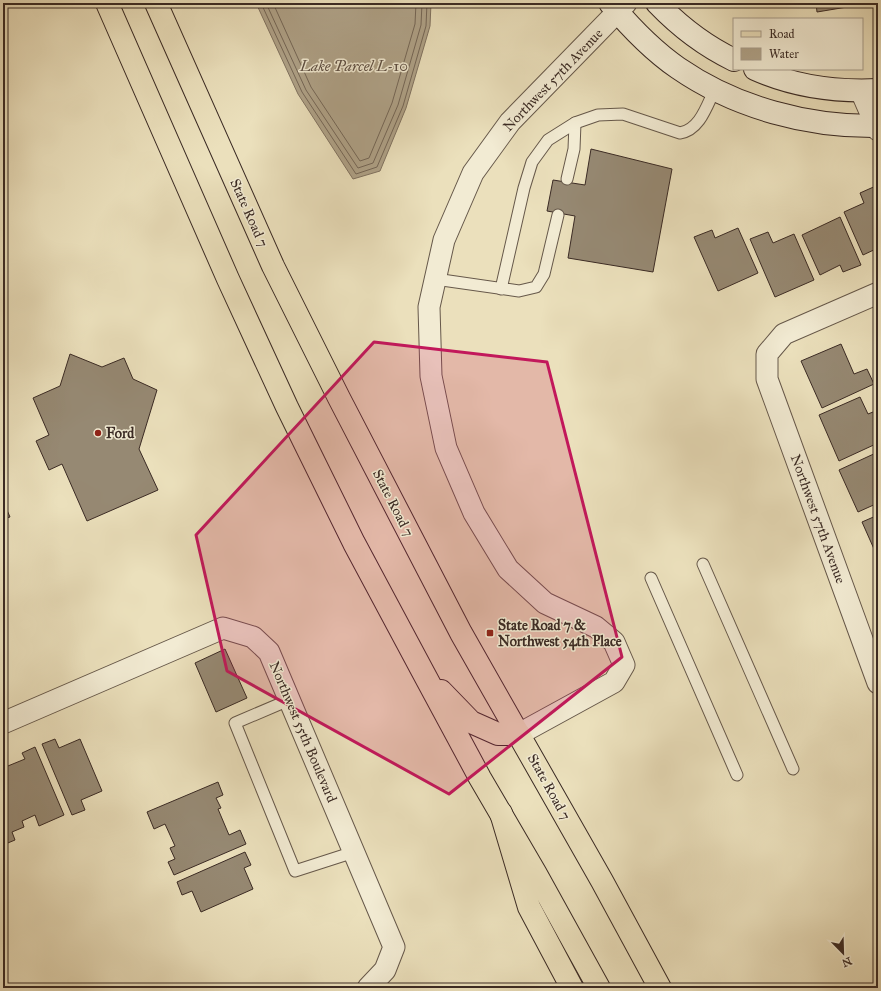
<svg xmlns="http://www.w3.org/2000/svg" width="881" height="991" font-family="'IM FELL Great Primer',serif">
<style>
.water{fill:#afa288;stroke:#807260}
.lines{fill:none;stroke-linecap:round;stroke-linejoin:round}
.shore{stroke:#746656;stroke-width:1}
.building{fill:#968973;stroke:#3a2a24}
.lane-casing{stroke:#66584a;stroke-width:13}
.street-casing{stroke:#66584a;stroke-width:23}
.secondary-casing{stroke:#3a2a24;stroke-width:24}
.primary-casing{stroke:#3a2a24;stroke-width:24}
.highway-casing{stroke:#3a2a24;stroke-width:24}
.lane{stroke:#f2ebd3;stroke-width:11}
.street{stroke:#f2ebd3;stroke-width:21}
.secondary{stroke:#f2ebd3;stroke-width:22}
.primary{stroke:#ebe0bc;stroke-width:22}
.highway{stroke:#ebe0bc;stroke-width:22}
.marked{fill:#c2185b;fill-opacity:0.2;stroke:#c2185b;stroke-width:3;stroke-linejoin:round}
.poi-dot{fill:#8f2418;stroke:#f2ebd3;stroke-width:1.5}
.labels{text-anchor:middle;dominant-baseline:central;stroke-width:3;stroke-linejoin:round;paint-order:stroke}
.street-label{font-size:14px;fill:#3a2a24;stroke:#f2ebd3}
.poi-label{font-size:14px;font-weight:bold;fill:#3a2a24;stroke:#f2ebd3;text-anchor:start}
.water-label{font-size:15px;font-style:italic;fill:#5d4e42;stroke:#f2ebd3}
</style>
<rect width="100%" height="100%" fill="#ebe0bc"/>
<filter id="stains"><feTurbulence type="fractalNoise" baseFrequency=".005" numOctaves="4"/><feColorMatrix values="0 0 0 0 .2 0 0 0 0 .09 0 0 0 0 .02 0 0 0 .5 -.17"/></filter>
<radialGradient id="worn" r=".72"><stop offset=".6" stop-color="#630" stop-opacity="0"/><stop offset="1" stop-color="#630" stop-opacity=".3"/></radialGradient>
<polygon class="water" points="256,3 431,3 430,26 406,108 380,171 353,179 298,94"/>
<g class="lines">
<g class="shore">
<polyline points="261,3 302,92 356,174 377,167 403,106 426,26 427,3"/>
<polyline points="266,3 306,90 358,168 373,163 398,105 421,25 422,3"/>
<polyline points="273,3 311,87 360,161 369,158 392,103 415,24 416,3"/>
</g>
</g>
<g class="building">
<polygon points="816,3 858,3 859,5 817,12"/>
<polygon points="591,149 672,169 653,272 568,258 575,216 547,211 553,180 585,185"/>
<polygon points="878,185 878,248 863,255 844,212 864,203 860,193"/>
<polygon points="840,217 861,265 843,272 840,265 820,275 802,235"/>
<polygon points="738,228 758,273 718,291 694,237 712,230 715,238"/>
<polygon points="768,232 773,243 794,234 814,280 775,297 750,239"/>
<polygon points="841,344 854,374 867,369 874,384 822,408 801,361"/>
<polygon points="70,354 102,367 124,358 133,379 157,390 139,449 158,490 87,521 62,464 49,470 36,441 49,435 33,398 60,386"/>
<polygon points="860,397 868,414 878,410 878,443 839,461 819,415"/>
<polygon points="878,452 878,503 858,512 839,470"/>
<polygon points="3,501 10,517 3,519"/>
<polygon points="878,515 878,558 862,522"/>
<polygon points="225,649 247,698 216,712 195,663"/>
<polygon points="55,739 59,748 80,739 102,791 81,800 85,810 72,815 42,744"/>
<polygon points="35,747 64,815 39,826 35,815 22,821 24,827 12,832 15,840 3,845 3,768 25,759 22,753"/>
<polygon points="218,782 223,795 216,798 221,808 218,809 229,835 240,830 246,844 174,875 168,862 175,859 170,848 175,846 165,824 154,829 147,812"/>
<polygon points="245,852 251,865 244,868 253,889 201,912 192,891 182,895 177,882"/>
</g>
<g class="lines">
<g class="lane-casing">
<g id="lane">
<polyline points="567,179 574,149 575,123"/>
<polyline points="435,279 519,291 536,287 544,274 558,215"/>
<path d="M501 289 524 188 532 162 548 140 575 123 598 115 623 114 680 133C700 130 707 105 715 89"/>
<polyline points="703,564 793,769"/>
<polyline points="651,578 737,775"/>
<polyline points="289,700 235,723 295,871 354,852"/>
</g>
</g>
<g class="street-casing">
<g id="street">
<polyline points="861,91 878,130"/>
<polyline points="878,293 784,334 767,354 767,379 878,683"/>
<polyline points="3,723 223,628 253,637 269,652 394,947 385,970 368,988"/>
<polyline points="519,734 614,682 624,665 614,642 596,627 545,603 508,569 474,513 446,448 431,376 429,307 444,240 473,173 510,122 626,3"/>
</g>
</g>
<g class="secondary-casing">
<g id="secondary">
<path d="M610 3C630 27 652 50 678 68 736 108 808 127 878 126"/>
<path d="M657 3C679 26 705 46 734 60"/>
<path d="M755 69C793 86 837 92 878 90"/>
</g>
</g>
<g class="primary-casing">
<g id="primary">
<polyline points="107,3 228,279 287,407 354,543 423,672 480,778 536,874 599,988"/>
<polyline points="156,3 273,266 339,398 461,633 602,881 660,988"/>
<polyline points="441,691 471,722 498,734 519,734"/>
</g>
</g>
<g class="highway-casing">
<polyline id="highway" points="501,813 529,907 572,988"/>
</g>
<use href="#lane" class="lane"/>
<use href="#street" class="street"/>
<use href="#secondary" class="secondary"/>
<use href="#primary" class="primary"/>
<use href="#highway" class="highway"/>
</g>
<path class="marked" d="M374 342 547 362 622 657 449 794 227 671 196 535Z"/>
<g class="poi-dot">
<circle cx="98" cy="433" r="4"/>
<rect x="486" y="629" width="8" height="8" rx="2"/>
</g>
<g class="labels">
<g class="street-label">
<text transform="translate(553 80) rotate(-46)">Northwest 57th Avenue</text>
<text transform="translate(249 213) rotate(66)">State Road 7</text>
<text transform="translate(393 503) rotate(63)">State Road 7</text>
<text transform="translate(818 519) rotate(70)">Northwest 57th Avenue</text>
<text transform="translate(303 732) rotate(67)">Northwest 55th Boulevard</text>
<text transform="translate(549 787) rotate(61)">State Road 7</text>
</g>
<g class="poi-label">
<text x="106" y="433">Ford</text>
<text x="498" y="625">State Road 7 &amp;<tspan x="498" dy="16">Northwest 54th Place</tspan></text>
</g>
<g class="water-label">
<text x="354" y="66">Lake Parcel L-10</text>
</g>
</g>
<rect width="881" height="991" fill="none" stroke="#ebe0bc" stroke-width="16"/>
<rect x="4" y="4" width="873" height="983" fill="none" stroke="#3a2a24" stroke-width="2"/>
<rect x="8" y="8" width="865" height="975" fill="none" stroke="#3a2a24"/>
<rect x="733" y="18" width="130" height="52" fill="#f2ebd3" stroke="#a89e8d"/>
<rect x="741" y="31" width="20" height="6" fill="#ebe0bc" stroke="#a89e8d"/>
<text x="769" y="38" font-size="12" fill="#3a2a24">Road</text>
<rect x="741" y="48" width="20" height="12" fill="#afa288" stroke="#a89e8d"/>
<text x="769" y="58" font-size="12" fill="#3a2a24">Water</text>
<g transform="translate(843 953) rotate(157)" stroke="#f2ebd3" stroke-width="3" paint-order="stroke">
<path d="M0-3L7 15L0 10L-7 15Z" fill="#3a2a24"/>
<text y="-6" font-size="11" font-weight="bold" text-anchor="middle" fill="#3a2a24">N</text>
</g>
<rect width="100%" height="100%" filter="url(#stains)"/>
<rect width="100%" height="100%" fill="url(#worn)"/>
</svg>
